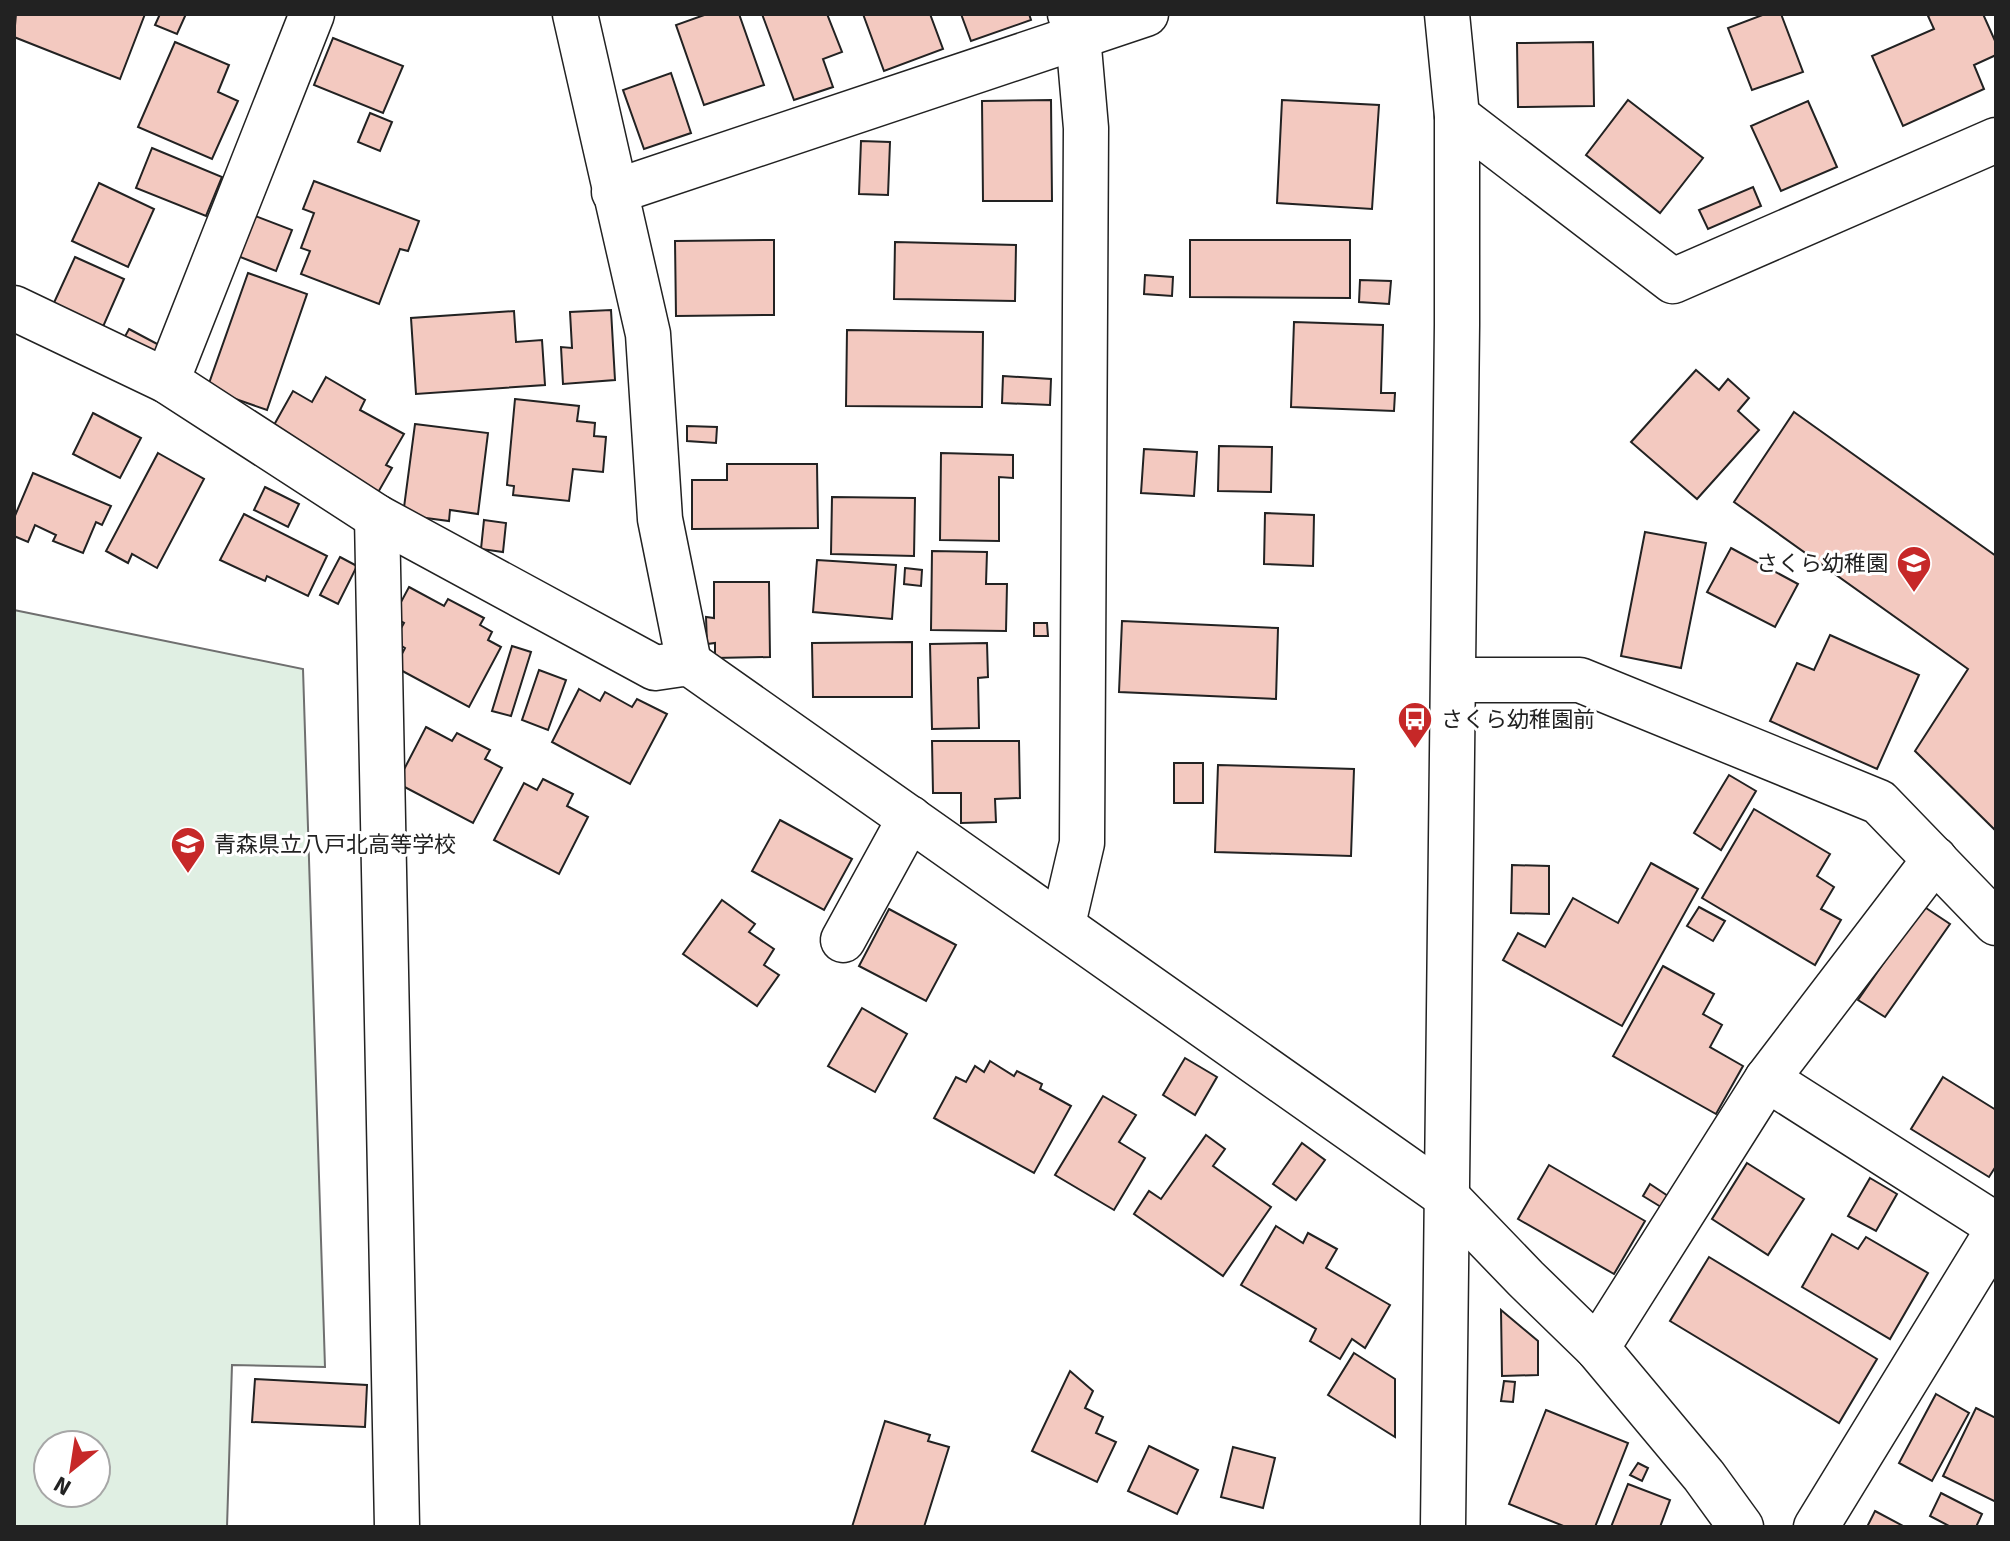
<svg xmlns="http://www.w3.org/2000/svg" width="2010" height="1541" font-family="Signika,'Noto Sans JP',sans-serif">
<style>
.green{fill:#e0efe3;stroke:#6f6f6f;stroke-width:2;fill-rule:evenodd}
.building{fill:#f3c9c0;stroke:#222;stroke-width:2}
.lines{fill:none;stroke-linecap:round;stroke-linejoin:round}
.street-casing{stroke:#222;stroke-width:47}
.secondary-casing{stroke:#222;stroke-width:47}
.street{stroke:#fff;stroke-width:44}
.secondary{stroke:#fff;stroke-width:44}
.labels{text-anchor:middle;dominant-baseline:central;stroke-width:6;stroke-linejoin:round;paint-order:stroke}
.poi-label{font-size:22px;fill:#222;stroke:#fff;text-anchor:start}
</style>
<rect width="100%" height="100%" fill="#fff"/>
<path class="green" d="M14 610 303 669 325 1367 232 1365 227 1527H14ZM48 1445H96V1493H48Z"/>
<g class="building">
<polygon points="16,14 145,14 120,79 14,37"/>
<polygon points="160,14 186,14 177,34 155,25"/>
<polygon points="707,14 739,14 764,85 704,105 676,25"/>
<polygon points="762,14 827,14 842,52 823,59 833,87 794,100"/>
<polygon points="863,14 930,14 943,49 884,71"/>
<polygon points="961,14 1029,14 1031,20 971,41"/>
<polygon points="1765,14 1781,14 1803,72 1752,90 1728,28"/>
<polygon points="1932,14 1983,14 1996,43 1996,55 1974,65 1984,89 1903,126 1872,56 1934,29 1928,16"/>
<polygon points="333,38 403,66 383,113 314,85"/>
<polygon points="175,42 229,65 218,92 238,101 212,159 138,127"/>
<polygon points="1593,42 1594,106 1518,107 1517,43"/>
<polygon points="671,73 691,133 644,149 623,90"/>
<polygon points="1051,100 1052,201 983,201 982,101"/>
<polygon points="1282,100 1379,105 1372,209 1277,203"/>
<polygon points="1628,100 1703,158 1660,213 1586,155"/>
<polygon points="1808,101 1837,167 1781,191 1751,126"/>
<polygon points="370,113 392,122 380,151 358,142"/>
<polygon points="861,141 890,142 888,195 859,194"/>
<polygon points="152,148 222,177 206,216 136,188"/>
<polygon points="314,181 419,221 408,251 400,249 379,304 301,274 310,251 301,248 314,213 303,209"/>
<polygon points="99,183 154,209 128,267 72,241"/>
<polygon points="1753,187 1761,206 1708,229 1699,210"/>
<polygon points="250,214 292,230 276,271 235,255"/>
<polygon points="774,240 774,315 676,316 675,241"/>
<polygon points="1190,240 1350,240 1350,298 1190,297"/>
<polygon points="895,242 1016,245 1015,301 894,299"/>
<polygon points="75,257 124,279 102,329 52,307"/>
<polygon points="248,273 307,294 267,410 207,389"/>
<polygon points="1145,275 1173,277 1172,296 1144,294"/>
<polygon points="1360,280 1391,281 1389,304 1359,302"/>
<polygon points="611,310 615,380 563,384 561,347 572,348 570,312"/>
<polygon points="514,311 516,342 542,340 545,385 416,394 411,318"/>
<polygon points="1294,322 1383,325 1381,393 1395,393 1394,411 1291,407"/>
<polygon points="129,329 161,346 155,359 122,342"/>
<polygon points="847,330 983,332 982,407 846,406"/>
<polygon points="1696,370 1719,390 1728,379 1749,398 1738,411 1759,430 1697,499 1631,442"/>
<polygon points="1003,376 1051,379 1050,405 1002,403"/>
<polygon points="326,377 365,400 360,410 404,434 386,465 392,468 376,496 269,434 293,391 312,402"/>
<polygon points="515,399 579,406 577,421 595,423 594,436 606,437 603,472 573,469 569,501 513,495 514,486 507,485"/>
<polygon points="1794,412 1996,556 1996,831 1915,751 1968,669 1734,502"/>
<polygon points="93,413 141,438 120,478 73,454"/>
<polygon points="415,424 488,433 478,514 450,510 449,521 403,515"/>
<polygon points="687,426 717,427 716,443 687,441"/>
<polygon points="1219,446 1272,447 1271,492 1218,491"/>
<polygon points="1144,449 1197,452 1194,496 1141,493"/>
<polygon points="158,453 204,479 157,568 132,554 128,563 106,551"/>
<polygon points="941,453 1013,455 1013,478 999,477 999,541 940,540"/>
<polygon points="727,464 817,464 818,528 692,529 692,480 727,480"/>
<polygon points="33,473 111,506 102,525 96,522 83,553 53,541 56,535 35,525 28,542 14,536 14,518"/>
<polygon points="265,487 299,504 288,527 254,510"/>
<polygon points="832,497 915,498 914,556 831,554"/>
<polygon points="1265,513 1314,515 1313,566 1264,564"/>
<polygon points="244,514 327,556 308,596 267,576 265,581 220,560"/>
<polygon points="484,520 506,523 503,552 481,549"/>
<polygon points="1645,532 1706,543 1681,668 1621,656"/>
<polygon points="1731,548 1798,584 1775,627 1707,592"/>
<polygon points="932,551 987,552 986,584 1007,584 1006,631 931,630"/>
<polygon points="340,557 357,566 338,604 320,595"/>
<polygon points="817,560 896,565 892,619 813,612"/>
<polygon points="905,568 922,570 921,586 904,584"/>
<polygon points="714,582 769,582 770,657 715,658 715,643 707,644 706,617 714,618"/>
<polygon points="409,587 444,606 448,599 484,618 480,625 492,632 488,640 501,647 469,707 395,667 405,648 394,641 404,623 393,617"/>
<polygon points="1122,621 1278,628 1276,699 1119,692"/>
<polygon points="1034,623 1047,623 1048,636 1034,636"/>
<polygon points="1830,635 1919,675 1877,769 1770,721 1797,663 1814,670"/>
<polygon points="912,642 912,697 813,697 812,643"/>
<polygon points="987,643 988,677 978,678 979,728 932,729 930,644"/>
<polygon points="512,646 531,652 511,716 492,711"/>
<polygon points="539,670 566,680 548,730 522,720"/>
<polygon points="579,689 600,701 605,692 632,707 637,699 667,714 630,784 552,742"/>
<polygon points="426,727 452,741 457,733 490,750 485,759 502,768 473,823 397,783"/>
<polygon points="932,741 1019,741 1020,798 995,799 996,822 961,823 961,793 933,793"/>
<rect x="1174" y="763" width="29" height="40"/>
<polygon points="1218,765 1354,769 1351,856 1215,852"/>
<polygon points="1729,775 1756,791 1721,850 1694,833"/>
<polygon points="543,779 573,794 567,806 588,817 559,874 494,840 524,783 537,790"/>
<polygon points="1754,809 1830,854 1817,876 1834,887 1821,909 1841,920 1815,965 1702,898"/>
<polygon points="780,820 852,859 824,910 752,871"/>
<polygon points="1651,863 1698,889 1622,1026 1503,960 1518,933 1545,947 1573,898 1618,923"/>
<polygon points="1512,865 1549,866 1549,914 1511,913"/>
<polygon points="722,900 755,924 749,932 774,949 764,965 779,975 757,1006 683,954"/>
<polygon points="1923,906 1950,924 1885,1017 1858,1000"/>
<polygon points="1699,907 1725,921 1713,941 1687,926"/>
<polygon points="889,909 956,945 926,1001 859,966"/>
<polygon points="1663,966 1714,994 1703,1014 1722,1025 1710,1047 1743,1066 1716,1114 1613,1056"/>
<polygon points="862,1008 907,1034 875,1092 828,1066"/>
<polygon points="1185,1058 1217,1077 1195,1115 1163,1095"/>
<polygon points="990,1061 1014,1076 1017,1071 1042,1084 1040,1089 1071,1106 1034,1173 934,1118 956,1077 966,1082 975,1066 984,1072"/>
<polygon points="1943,1077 1996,1110 1996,1166 1989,1177 1911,1129"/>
<polygon points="1103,1096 1136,1115 1119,1142 1145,1158 1114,1210 1055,1175"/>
<polygon points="1206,1135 1225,1149 1213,1166 1271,1207 1223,1276 1134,1214 1149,1191 1161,1199"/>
<polygon points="1302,1143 1325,1160 1296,1200 1273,1184"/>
<polygon points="1747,1163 1804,1199 1768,1255 1712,1219"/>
<polygon points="1549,1165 1645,1221 1614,1274 1518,1219"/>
<polygon points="1870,1178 1897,1194 1876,1231 1848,1216"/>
<polygon points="1650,1184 1668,1196 1661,1207 1643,1196"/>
<polygon points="1276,1226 1303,1243 1308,1233 1337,1249 1326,1268 1390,1305 1365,1348 1352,1339 1340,1359 1310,1341 1316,1329 1241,1285"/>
<polygon points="1832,1234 1858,1249 1866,1237 1928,1273 1890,1339 1802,1287"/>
<polygon points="1709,1257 1877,1359 1839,1423 1670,1321"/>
<polygon points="1501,1310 1538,1341 1538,1375 1502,1376"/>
<polygon points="1354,1353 1395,1379 1395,1437 1328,1395"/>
<polygon points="1070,1371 1093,1391 1085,1408 1103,1417 1096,1433 1116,1442 1097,1482 1032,1451"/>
<polygon points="255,1379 367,1385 365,1427 252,1422"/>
<polygon points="1504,1381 1515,1382 1513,1402 1501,1401"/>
<polygon points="1936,1394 1969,1413 1932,1481 1899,1463"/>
<polygon points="1976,1408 1996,1418 1996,1502 1943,1476"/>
<polygon points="1546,1410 1628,1443 1595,1527 1566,1527 1509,1504"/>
<polygon points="885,1421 930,1435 928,1441 949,1447 924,1527 852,1527"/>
<polygon points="1149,1446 1198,1470 1177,1514 1128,1491"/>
<polygon points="1233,1447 1275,1458 1263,1508 1221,1497"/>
<polygon points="1638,1463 1648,1468 1642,1481 1630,1475"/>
<polygon points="1628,1484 1670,1500 1660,1527 1611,1527"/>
<polygon points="1941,1493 1982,1514 1976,1527 1951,1527 1930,1516"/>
<polygon points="1875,1511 1905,1527 1867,1527"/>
</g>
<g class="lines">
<g class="street-casing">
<g id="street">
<polyline points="575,14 648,334 660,519 689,663"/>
<polyline points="1457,116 1673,281 1996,140"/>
<polyline points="614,192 1146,14"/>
<polyline points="14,308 167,381 377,517 655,668 689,663 1447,1197 1526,1279 1597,1348 1704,1476 1741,1527"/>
<polyline points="167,381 312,14"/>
<polyline points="377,517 397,1527"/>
<polyline points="1454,680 1580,680 1879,802 1996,923"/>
<polyline points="1063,924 1082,843 1086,128 1078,36 1070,14"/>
<polyline points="843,940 910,818"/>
<polyline points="1767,1079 1996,1225"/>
<polyline points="1597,1348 1767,1079 1935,859"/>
<polyline points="1816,1527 1996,1233"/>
</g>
</g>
<g class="secondary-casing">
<polyline id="secondary" points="1443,1527 1457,325 1457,116 1447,14"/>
</g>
<use href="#street" class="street"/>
<use href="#secondary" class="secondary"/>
</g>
<defs>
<g id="school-pin" transform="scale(1.8)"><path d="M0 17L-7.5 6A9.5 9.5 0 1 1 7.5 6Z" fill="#c62828" stroke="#fff"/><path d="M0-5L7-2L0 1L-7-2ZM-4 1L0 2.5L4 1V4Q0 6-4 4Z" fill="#fff"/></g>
<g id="bus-pin" transform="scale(1.8)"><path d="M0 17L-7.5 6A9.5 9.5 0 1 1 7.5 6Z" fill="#c62828" stroke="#fff"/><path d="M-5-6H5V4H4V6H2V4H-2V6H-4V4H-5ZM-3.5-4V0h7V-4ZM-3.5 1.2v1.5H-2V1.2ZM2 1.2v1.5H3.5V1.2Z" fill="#fff"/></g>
</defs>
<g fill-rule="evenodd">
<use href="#school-pin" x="1914" y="563"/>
<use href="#bus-pin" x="1415" y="719"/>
<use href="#school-pin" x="188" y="844"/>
</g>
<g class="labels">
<g class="poi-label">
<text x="1888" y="563" text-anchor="end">さくら幼稚園</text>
<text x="1441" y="719">さくら幼稚園前</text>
<text x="214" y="844">青森県立八戸北高等学校</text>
</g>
</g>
<rect width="2010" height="1541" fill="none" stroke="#222222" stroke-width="32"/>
<g transform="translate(72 1469) rotate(210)"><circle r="38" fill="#ffffff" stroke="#a7a7a7" stroke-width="2"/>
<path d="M0-6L14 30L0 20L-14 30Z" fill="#c62828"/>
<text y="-12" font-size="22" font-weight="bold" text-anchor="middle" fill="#222222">N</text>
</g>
</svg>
